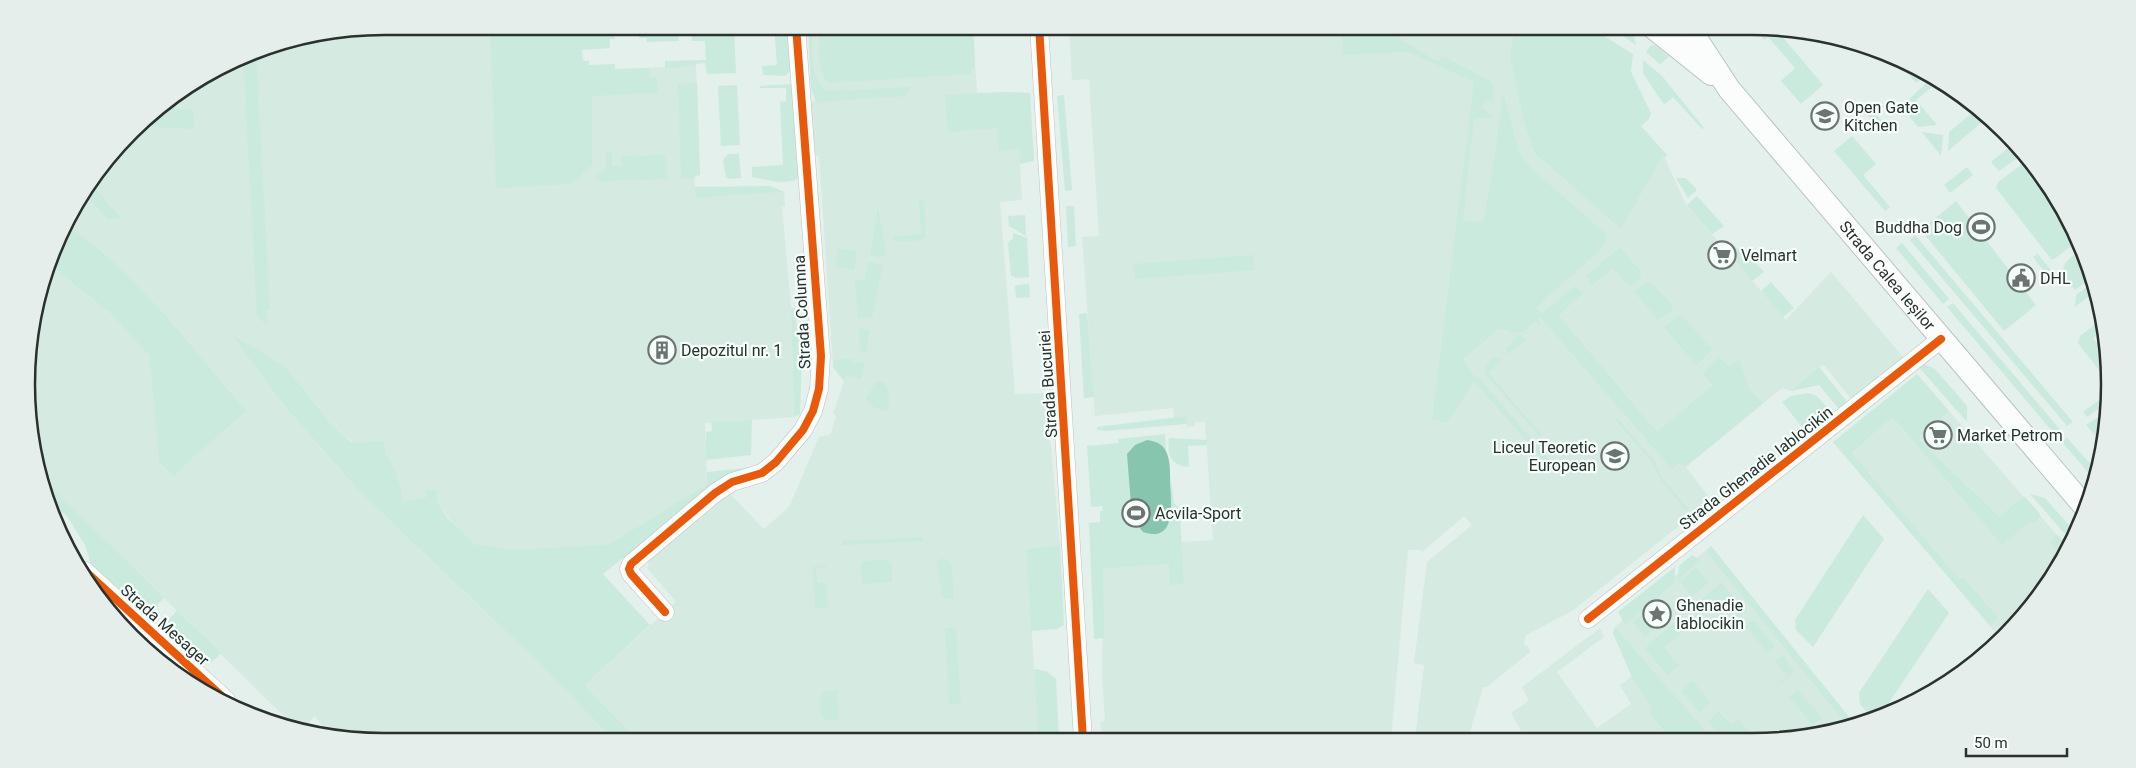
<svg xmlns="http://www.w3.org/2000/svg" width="2136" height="768" font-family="Roboto,sans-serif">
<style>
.built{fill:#d5eae0}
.green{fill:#caeadd}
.water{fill:#87c5af}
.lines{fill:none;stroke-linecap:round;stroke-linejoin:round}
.minor-casing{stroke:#bbc4c0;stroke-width:19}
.major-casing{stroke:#bbc4c0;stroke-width:24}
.minor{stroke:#fbfdfc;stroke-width:18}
.major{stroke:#fbfdfc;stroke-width:22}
.cycleway-casing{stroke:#f6fefb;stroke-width:11}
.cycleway{stroke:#e8590c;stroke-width:8}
.labels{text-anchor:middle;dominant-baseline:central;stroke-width:4.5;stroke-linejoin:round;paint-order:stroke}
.poi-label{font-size:16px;fill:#2a312e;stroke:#f6fefb;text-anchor:start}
.street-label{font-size:16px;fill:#2a312e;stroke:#f6fefb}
.rim{fill:none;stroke:#2a312e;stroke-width:2.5}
</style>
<rect width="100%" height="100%" fill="#e4f0eb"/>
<g class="built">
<polygon points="384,26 509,26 502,73 696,66 700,175 694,176 696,198 784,192 785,206 782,207 791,308 794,417 705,423 707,484 609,544 511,550 475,544 453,524 436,500 427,497 404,501 397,474 387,457 353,443 331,424 285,366 233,336 282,403 360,492 532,656 615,741 384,742 329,735 315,716 299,731 38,474 27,408 29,338 51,266 108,311 149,355 159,462 174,477 191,459 164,317 102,252 64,224 100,166 148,115 247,53 314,33"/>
<polygon points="808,26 973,26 977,93 1016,93 1022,200 1000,202 1015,394 1046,393 1060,545 1026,549 1039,740 638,741 585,685 676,602 647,568 650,558 729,493 764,529 789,507 819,437 831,434 836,416 833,414 844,381 833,367 821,183 819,157 815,154 811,102 816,101 811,88"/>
<polygon points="1517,26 1663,154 1685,203 1786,320 1831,272 1904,358 1852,400 1823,364 1791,391 1782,388 1686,467 1715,505 1688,525 1684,522 1572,611 1526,635 1524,645 1529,647 1530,652 1487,687 1483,687 1468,739 1415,739 1424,665 1414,663 1427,562 1472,525 1464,516 1421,553 1421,550 1408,550 1391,740 1102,740 1100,722 1105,721 1102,677 1103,569 1169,564 1184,584 1181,542 1213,540 1205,422 1195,422 1195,426 1187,427 1186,416 1174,419 1173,408 1095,416 1082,237 1099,236 1089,79 1072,80 1069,27"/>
<polygon points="1949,411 2068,548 2062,563 2037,589 2037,594 2000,638 1833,442 1864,442 1893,417 1921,436"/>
<polygon points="1711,546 1853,722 1799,739 1525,739 1511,713 1529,701 1522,687 1600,628 1604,637 1557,672 1597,728 1631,704 1620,685 1632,676 1613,633 1615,627"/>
</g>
<g class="green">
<polygon points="490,26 608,26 615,39 610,39 610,48 582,50 583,61 589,61 589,65 615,64 615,70 649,68 650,77 657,77 658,93 592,96 592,165 582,174 580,180 570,184 496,188"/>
<polygon points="647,26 677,26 679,41 647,42 647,38 639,38 638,29"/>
<polygon points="691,26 734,26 736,73 707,74 705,63 696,64 696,66 665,68 665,61 706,60 705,41 692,41"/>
<polygon points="774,26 791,26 793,69 785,76 763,75 762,66 777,65"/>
<path d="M808 26H812C813 47 808 80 828 91L910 87 907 96 816 102 811 88Z"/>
<path d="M819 26H973L975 66 970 74 830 83C815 74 820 42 819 26Z"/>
<polygon points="1342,26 1400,26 1396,36 1438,62 1442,56 1491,81 1494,89 1493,103 1489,99 1481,107 1493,118 1474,118 1463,220 1483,223 1495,154 1503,93 1519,152 1532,169 1606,234 1605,243 1599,251 1536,307 1542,314 1575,286 1584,293 1558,315 1657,432 1713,385 1703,373 1719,357 1728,367 1739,359 1749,389 1763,403 1685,467 1681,462 1672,469 1540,317 1538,319 1541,322 1539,325 1535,321 1524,332 1512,333 1508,330 1498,329 1463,359 1476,379 1478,377 1549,459 1552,471 1474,381 1447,423 1432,419 1474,82 1409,52 1343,55"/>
<polygon points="1493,26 1588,26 1633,54 1631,72 1651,113 1649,119 1641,126 1667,155 1665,158 1663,155 1621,229 1534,152 1523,118 1510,55 1515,29"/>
<polygon points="1608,26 1628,26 1633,33 1636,45"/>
<polygon points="1753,26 1776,29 1823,85 1801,104 1781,81 1795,68 1768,37 1764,40"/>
<polygon points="1655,45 1669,57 1660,64 1646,52 1650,46"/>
<polygon points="256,51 270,309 266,310 267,325 257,317 243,56"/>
<polygon points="1643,60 1662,76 1704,128 1702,129 1673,97 1665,104 1662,102 1643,73"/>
<polygon points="1912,64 1928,74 1916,83 1905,70"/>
<polygon points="1933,77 1939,81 1916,100 1937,125 1918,127 1910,117 1907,101"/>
<polygon points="697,83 700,175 695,176 695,178 681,179 678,84"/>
<path d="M793 84 800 177C787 187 766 179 752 177V167L783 165 780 102 786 101V88H760L759 86Z"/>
<polygon points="737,85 740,145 721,146 718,86"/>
<polygon points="1001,92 1030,93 1034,161 1020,164 1019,149 999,150 997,128 948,132 945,95"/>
<polygon points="1064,95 1072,190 1065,191 1057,96"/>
<polygon points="1866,103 1885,124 1879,129 1861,107"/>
<polygon points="160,108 193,109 195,129 151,127 147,116"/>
<polygon points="1978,108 1988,117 1948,151 1949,132"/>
<polygon points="1922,132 1943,135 1941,156"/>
<polygon points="1852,136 1876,164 1863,175 1890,207 1885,211 1834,151"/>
<polygon points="2012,145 2020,156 1999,171 1991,162"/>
<polygon points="606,151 612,151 612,166 622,165 621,156 665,155 667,179 600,181 596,179 597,175 606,168"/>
<polygon points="728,154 739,154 741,178 729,179 726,177 723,160"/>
<polygon points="2029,159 2062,205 2078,241 2054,259 2051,259 1996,188 1998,182"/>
<polygon points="1967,167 1973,175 1950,193 1944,185"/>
<polygon points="1676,178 1686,178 1697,190 1688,198"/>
<polygon points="90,183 120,217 108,220 84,192"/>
<polygon points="770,186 784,192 696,198 695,187"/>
<polygon points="1697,196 1724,226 1712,234 1687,205"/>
<polygon points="919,198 924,201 926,237 922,240 895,242 893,237 921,234"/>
<polygon points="1956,201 2036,305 2004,331 1921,230"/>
<polygon points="1066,206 1074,206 1076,246 1068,247"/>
<polygon points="878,208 886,249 885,257 870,255"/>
<polygon points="1025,215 1026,236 1009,226 1008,216"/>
<path d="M64 224C134 268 192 349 246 411L191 459 174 477 159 462 149 355 108 311 51 266Z"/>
<polygon points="1013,233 1027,238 1029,277 1016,278 1011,275 1008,243 1013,238"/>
<polygon points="1915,235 2073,422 2067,426 1910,240"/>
<polygon points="1727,240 1747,257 1750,257 1764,272 1752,281 1722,245"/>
<polygon points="1902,243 1949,299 1943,304 1896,248"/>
<polygon points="1620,247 1641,272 1640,279 1630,287 1613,268 1591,286 1586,276"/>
<polygon points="839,248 857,251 854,270 835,267"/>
<path d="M2082 249 2093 277 2075 290C2057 269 2060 265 2082 249Z"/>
<polygon points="2038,254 2058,279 2053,283 2033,257"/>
<polygon points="1253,255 1254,270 1135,279 1134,264"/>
<polygon points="868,262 883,265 872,318 858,318 855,280 865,280"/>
<polygon points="2094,281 2096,291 2075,307 2076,295"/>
<polygon points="1771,282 1794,308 1783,317 1761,291"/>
<polygon points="1646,283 1651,283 1672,305 1672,310 1658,320 1634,292"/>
<polygon points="1029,284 1030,297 1016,298 1015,287 1017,285"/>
<polygon points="1953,303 2062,432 2057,437 1947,307"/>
<polygon points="791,308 795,308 797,331 811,330 817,354 802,356 800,414 794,417"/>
<polygon points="1087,313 1094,397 1084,398 1079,314"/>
<polygon points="1677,316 1682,316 1712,349 1697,366 1664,327"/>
<polygon points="2097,323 2103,331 2093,338 2107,357 2108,378 2102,374 2078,343 2080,336"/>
<polygon points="859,328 870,331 866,352 860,352"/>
<polygon points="232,335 285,366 331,424 352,443 384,441 385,456 387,456 397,474 404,501 427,497 426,491 436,489 437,501 448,519 475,544 511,550 609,544 707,484 707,472 745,468 745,470 704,494 603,574 650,625 585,685 638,741 615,741 532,656 360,492 282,403"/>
<polygon points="1519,335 1526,340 1509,354 1505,349"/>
<polygon points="1494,357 1503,359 1488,373 1542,435 1540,437 1486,374 1485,367"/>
<polygon points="853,359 853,363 864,362 861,379 846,375 844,381 833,367 833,360"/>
<polygon points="1922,363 1935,369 1967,406 1967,422 1917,365"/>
<polygon points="1819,367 1848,403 1839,409 1819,385 1791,391"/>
<polygon points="1917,374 1949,411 1918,439 1999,517 2024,496 2040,514 2038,520 2034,524 2031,521 2002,545 1893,417 1851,453 1959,579 1963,577 1998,618 1990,625 1833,442"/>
<path d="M880 381C892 387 889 396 889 408L886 411 875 408 865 399 876 382Z"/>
<polygon points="1808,393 1817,396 1827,408 1803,428 1782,402 1791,396"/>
<polygon points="2104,396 2105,404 2087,417 2083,412"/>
<polygon points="1186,416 1187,424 1106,431 1097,430 1097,427"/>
<polygon points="2100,416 2107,416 2104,435 2099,440 2086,425"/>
<polygon points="1617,418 1655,462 1660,475 1688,509 1686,511 1658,476 1652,462 1616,420"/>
<polygon points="752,420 751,455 706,460 706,432 712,431 711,422"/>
<path d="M1165 434C1165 457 1172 479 1174 503L1179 508 1173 514H1180L1184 584 1170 585 1169 564 1103 569 1104 638 1094 639 1089 523 1100 522V511H1103L1102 506 1091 507 1087 446 1118 443V439Z"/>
<path d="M1169 438 1207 440V445L1188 446 1189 467C1171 465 1167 456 1169 438Z"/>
<polygon points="2067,438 2098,472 2094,479 2062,442"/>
<polygon points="38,474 164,598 147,616 93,571 85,545 67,516 51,504"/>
<polygon points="2030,494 2045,498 2075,532 2071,541"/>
<polygon points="1863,515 1884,539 1813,647 1796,630 1795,620"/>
<polygon points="2058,535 2068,548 2064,559 2050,542"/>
<polygon points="923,537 923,541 842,545 842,541"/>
<polygon points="1060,545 1064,625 1057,629 1031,631 1026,549"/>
<polygon points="1711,546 1853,722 1846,724 1706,551"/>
<polygon points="1692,555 1700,560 1678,580 1679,566"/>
<path d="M943 558 951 562 954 599 942 598C942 587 936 570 938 561Z"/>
<polygon points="886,560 892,564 892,582 862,584 860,567 864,561"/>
<polygon points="821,565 826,565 826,570 825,567 816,568 817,583 826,583 828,609 815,608 813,567"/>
<polygon points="1675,567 1675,582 1625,625 1618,612"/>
<polygon points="1696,567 1709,582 1692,596 1680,582"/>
<polygon points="1721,583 1744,611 1738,617 1722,599 1704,614 1693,607"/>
<path d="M88 585 206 691C156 668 122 626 88 585Z"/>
<polygon points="1928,589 1949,613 1882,713 1871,717 1860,704 1859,693"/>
<polygon points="1651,606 1664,621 1645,637 1633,622"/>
<polygon points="177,611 221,653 212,662 199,661 161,627"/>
<polygon points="1753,620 1775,646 1767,652 1745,626"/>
<polygon points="1674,623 1680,634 1664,648 1679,665 1667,675 1645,648"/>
<polygon points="1615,627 1712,739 1671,739 1651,714 1650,706 1632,677 1613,633"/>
<polygon points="956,628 961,704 949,705 945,629"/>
<polygon points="1783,655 1794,671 1779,685 1778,684 1787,676 1775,661"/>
<polygon points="1034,669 1046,671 1056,679 1059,740 1039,740"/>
<polygon points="1693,681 1710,702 1699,712 1681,691"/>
<path d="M837 690 839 720H825C818 714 818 699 824 692Z"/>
<polygon points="1798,690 1822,718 1813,725 1789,697"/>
<polygon points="1719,712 1731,725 1738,719 1755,739 1736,739 1728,730 1722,735 1719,734 1708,722"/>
</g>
<path class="water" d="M1147 440C1154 441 1160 443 1164 448 1171 458 1170 472 1170 483 1171 502 1177 544 1143 532L1132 518 1127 454 1135 445Z"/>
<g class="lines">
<g class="minor-casing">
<g id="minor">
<polyline points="1039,26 1083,740"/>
<polyline points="85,571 226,700"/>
<polyline points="665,612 631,574 629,569 631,564 715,493 732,482 762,473 776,462 803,430 813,411 819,389 821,356 796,26"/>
<polyline points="1588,619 1941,339"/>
</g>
</g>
<g class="major-casing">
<g id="major">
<polyline points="1651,26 1711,74"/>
<path id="s1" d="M1688 26 1729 89 2085 507"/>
</g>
</g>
<use href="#minor" class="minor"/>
<use href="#major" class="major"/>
<g class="cycleway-casing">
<g id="cycleway">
<polyline points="1039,26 1083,740"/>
<polyline points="85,571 226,700"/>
<polyline points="665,612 631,574 629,569 631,564 715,493 732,482 762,473 776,462 803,430 813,411 819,389 821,356 796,26"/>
<polyline points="1588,619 1941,339"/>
</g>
</g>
<use href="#cycleway" class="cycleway"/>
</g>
<defs>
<g id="school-ring" transform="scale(1.4375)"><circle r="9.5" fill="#f6fefb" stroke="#6b7470" stroke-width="1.5"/><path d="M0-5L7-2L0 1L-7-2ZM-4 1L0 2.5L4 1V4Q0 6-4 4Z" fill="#6b7470"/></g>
<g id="stadium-ring" transform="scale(1.4375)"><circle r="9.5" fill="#f6fefb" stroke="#6b7470" stroke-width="1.5"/><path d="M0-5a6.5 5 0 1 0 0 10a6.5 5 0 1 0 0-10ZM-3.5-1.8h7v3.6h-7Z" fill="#6b7470"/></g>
<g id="supermarket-ring" transform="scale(1.4375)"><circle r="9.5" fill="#f6fefb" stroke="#6b7470" stroke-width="1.5"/><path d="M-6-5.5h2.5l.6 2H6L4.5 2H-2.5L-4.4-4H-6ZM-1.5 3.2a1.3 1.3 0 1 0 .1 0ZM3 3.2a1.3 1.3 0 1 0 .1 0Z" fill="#6b7470"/></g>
<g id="civic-ring" transform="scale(1.4375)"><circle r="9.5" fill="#f6fefb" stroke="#6b7470" stroke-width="1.5"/><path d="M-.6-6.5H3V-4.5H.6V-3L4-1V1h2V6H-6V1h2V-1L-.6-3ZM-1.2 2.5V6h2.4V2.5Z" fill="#6b7470"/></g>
<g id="building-ring" transform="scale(1.4375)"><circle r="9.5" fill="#f6fefb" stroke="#6b7470" stroke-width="1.5"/><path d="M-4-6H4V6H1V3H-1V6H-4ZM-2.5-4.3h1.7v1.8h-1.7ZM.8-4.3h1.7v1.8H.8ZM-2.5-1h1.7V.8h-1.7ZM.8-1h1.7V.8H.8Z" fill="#6b7470"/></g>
<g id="sight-ring" transform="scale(1.4375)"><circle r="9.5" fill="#f6fefb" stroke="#6b7470" stroke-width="1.5"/><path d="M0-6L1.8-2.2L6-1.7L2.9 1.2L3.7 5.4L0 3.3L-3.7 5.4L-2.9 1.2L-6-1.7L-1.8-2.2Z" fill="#6b7470"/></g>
</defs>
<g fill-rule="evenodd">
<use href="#school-ring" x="1825" y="116"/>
<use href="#stadium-ring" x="1981" y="227"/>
<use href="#supermarket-ring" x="1722" y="255"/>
<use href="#civic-ring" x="2021" y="278"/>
<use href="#building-ring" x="662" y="350"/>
<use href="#supermarket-ring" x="1938" y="435"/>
<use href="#school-ring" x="1615" y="456"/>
<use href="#stadium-ring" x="1136" y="513"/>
<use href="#sight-ring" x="1657" y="614"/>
</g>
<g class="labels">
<g class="poi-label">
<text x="1844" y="107">Open Gate<tspan x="1844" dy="18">Kitchen</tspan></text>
<text x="1962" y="227" text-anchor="end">Buddha Dog</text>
<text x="1741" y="255">Velmart</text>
<text x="2040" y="278">DHL</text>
<text x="681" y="350">Depozitul nr. 1</text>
<text x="1957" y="435">Market Petrom</text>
<text x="1596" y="447" text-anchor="end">Liceul Teoretic<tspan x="1596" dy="18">European</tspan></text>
<text x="1155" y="513">Acvila-Sport</text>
<text x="1676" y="605">Ghenadie<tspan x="1676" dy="18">Iablocikin</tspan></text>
</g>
<g class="street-label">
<text stroke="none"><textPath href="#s1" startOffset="320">Strada Calea Ieșilor</textPath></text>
<text transform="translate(802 312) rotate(-93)">Strada Columna</text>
<text transform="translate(1048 384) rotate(-94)">Strada Bucuriei</text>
<text transform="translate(1756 468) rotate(-38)">Strada Ghenadie Iablocikin</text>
<text transform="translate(165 625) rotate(42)">Strada Mesager</text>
</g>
</g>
<path d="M0 0H2136V768H0ZM384 35H1752A349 349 0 0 1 2101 384V384A349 349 0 0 1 1752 733H384A349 349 0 0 1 35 384V384A349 349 0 0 1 384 35Z" fill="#e6eeeb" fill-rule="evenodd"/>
<path class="rim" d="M384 35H1752A349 349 0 0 1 2101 384V384A349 349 0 0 1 1752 733H384A349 349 0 0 1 35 384V384A349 349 0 0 1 384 35Z"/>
<path d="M1966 748v8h101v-8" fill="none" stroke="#2a312e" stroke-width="2.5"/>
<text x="1974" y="748" font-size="15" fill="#2a312e" stroke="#f6fefb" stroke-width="4" paint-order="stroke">50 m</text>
</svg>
